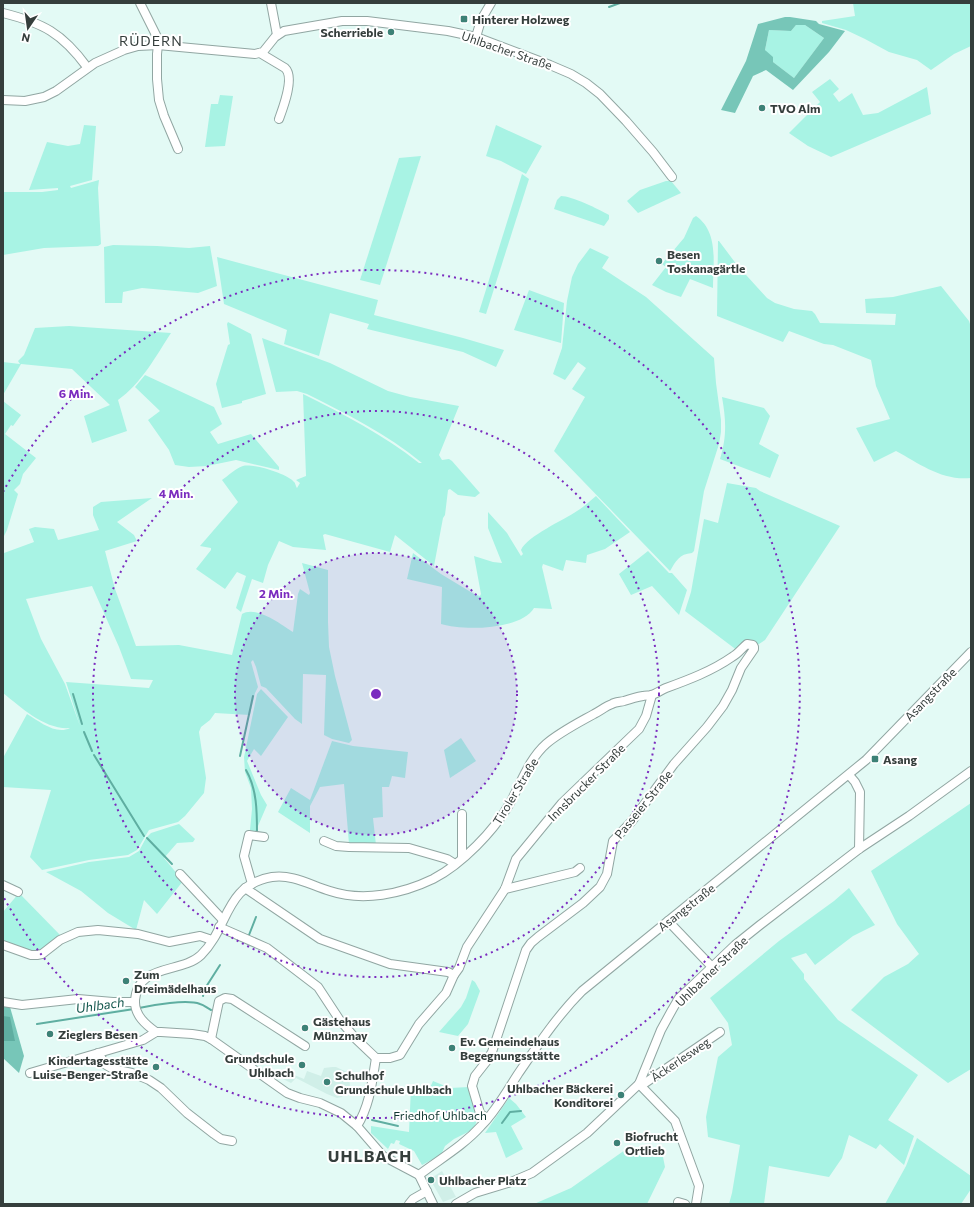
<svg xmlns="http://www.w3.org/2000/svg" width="974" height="1207" font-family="Commissioner,sans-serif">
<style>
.built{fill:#d0efe8}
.green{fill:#a8f3e4;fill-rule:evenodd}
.forest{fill:#77c6b8;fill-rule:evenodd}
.water{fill:#5faea1}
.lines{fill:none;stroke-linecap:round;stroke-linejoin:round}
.stream{stroke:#5faea1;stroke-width:2}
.minor-casing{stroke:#91a6a2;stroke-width:10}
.minor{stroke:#fff;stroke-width:8}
.ring{fill:none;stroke:#7b2cbf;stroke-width:2;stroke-dasharray:2 4}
.poi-dot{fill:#3d8176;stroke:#fff;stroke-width:1.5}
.labels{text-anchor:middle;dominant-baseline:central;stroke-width:4;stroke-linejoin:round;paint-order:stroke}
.poi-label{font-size:12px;font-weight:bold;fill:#353e3c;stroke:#fff;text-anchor:start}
.street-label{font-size:12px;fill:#353e3c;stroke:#fff}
.park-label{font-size:12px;fill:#123832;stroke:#fff}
.water-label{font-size:13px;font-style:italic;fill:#10554b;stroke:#fff}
.quarter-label{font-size:14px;letter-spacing:1px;fill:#353e3c;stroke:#fff}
.district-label{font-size:16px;font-weight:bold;letter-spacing:1px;fill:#353e3c;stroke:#fff}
.centre{fill:#7b2cbf;stroke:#fff;stroke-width:2}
.ring-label{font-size:12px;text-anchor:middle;font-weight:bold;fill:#7b2cbf;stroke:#fff;stroke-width:4;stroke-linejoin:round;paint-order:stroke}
</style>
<rect width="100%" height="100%" fill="#e3faf5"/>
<g class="built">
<polygon points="332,1067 336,1067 349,1073 350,1087 347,1089 342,1097 337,1098 327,1094 296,1078 291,1083 281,1078 287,1072 304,1079 307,1071 321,1076 324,1068"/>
<polygon points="442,1171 456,1197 443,1202 430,1179"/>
</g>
<g class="green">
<polygon points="853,3 971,3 971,46 954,54 931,70 917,60 889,52 865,39 846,30 822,23 822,21 855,16"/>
<polygon points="796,25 805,25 824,38 794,78 773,62 765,50 769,30 791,31"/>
<polygon points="830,79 839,89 833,94 839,102 852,93 863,115 878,113 927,87 931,114 831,157 808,146 789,133 820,102 812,92"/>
<polygon points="220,95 233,96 225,146 205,147 211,104 218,104"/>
<polygon points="84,125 96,126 92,180 70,186 71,188 99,180 98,188 101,244 98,246 44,248 3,255 3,192 42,192 58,190 58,188 29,190 47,142 68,146 80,144"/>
<polygon points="496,125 542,146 526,174 501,161 486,156"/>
<polygon points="421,156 380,285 360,280 399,158"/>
<polygon points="522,174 529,179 486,314 479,312"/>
<polygon points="666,181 671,181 681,193 638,213 627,201 640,190"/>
<path d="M561 196C572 196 598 209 609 215V219L604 226 554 209 557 200Z"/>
<path d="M696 216C719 232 713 263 713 288L690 279 681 297 666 292 652 285 666 267 662 264 684 238 693 218Z"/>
<path d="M718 241H719L737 265 767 298 775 303 794 309 812 311 815 314 820 323 895 325 896 314 866 313 865 299 893 297 941 286 969 321 971 327V478C942 481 920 464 896 451L874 462 856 428 890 419 876 386 871 360 833 345 824 344 789 331 783 342 717 316Z"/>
<polygon points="113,245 157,246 189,248 210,246 217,286 198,293 142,288 123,292 122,303 105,303 104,247"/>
<path d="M590 248 609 257 602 268 646 297 714 358 716 383 721 420V432L719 444 704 491 694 551 692 553C679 554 676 561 670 571L554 451 585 397 572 389 586 368 578 362 565 380 553 374 562 348 567 301 572 277 578 264Z"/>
<polygon points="217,257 378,300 374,315 463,338 504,350 496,367 463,352 367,329 369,324 330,313 319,356 284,344 287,330 224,304"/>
<polygon points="529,290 564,303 561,343 514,330"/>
<polygon points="228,322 251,334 266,394 242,401 242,403 222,408 216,384 228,345 230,344 227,324"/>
<path d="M69 326 171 333C156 356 141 384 118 400L127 431 92 443 84 416 110 405 72 369 21 364 3 395V362L20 364 18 361 24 355 35 328Z"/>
<path d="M262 338 330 363 388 391 410 397 459 406 439 455 442 460 449 459 452 461 480 493 475 497 458 495 450 489 448 490 445 515 443 518 434 566 395 535 390 552 325 534 323 535 326 550 293 547 279 541 268 565 263 583 252 579 241 612 236 608 246 576 237 572 225 589 196 569 211 550V548L200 546 238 502 222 480C228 476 236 468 243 466 253 463 288 474 294 482 295 482 296 487 297 488L300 483 296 480 306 476 303 394C343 414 384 435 419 463H422C387 434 347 414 307 394L297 391 276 392Z"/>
<polygon points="145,375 214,407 222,424 210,432 218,444 251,434 279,467 279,470 236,460 207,466 189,467 175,465 169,450 148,420 160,411 135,387"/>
<path d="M722 397 764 408 770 416 759 444 779 455 770 478 720 459C727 436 726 420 722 397Z"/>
<polygon points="3,401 21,415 13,426 11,425 5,434 36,458 23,474 20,484 14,490 18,494 7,530 3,538"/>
<polygon points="727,483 756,488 760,491 840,526 765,640 759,644 755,644 738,651 685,611 691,592 704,519 718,523"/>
<path d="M596 496 630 532 605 549 587 555 586 563 566 560 563 571 543 564 542 567 552 609 534 608C521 630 463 631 441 624L442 587 407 579 413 553 441 574 474 594 480 596 481 594 474 556 493 562 502 563 488 528V512L507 533 521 556 523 554 521 550C527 536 564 520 577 511 584 507 590 501 596 496Z"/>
<path d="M152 498 117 522 134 535 137 541 105 551 115 589 136 646 179 645 232 655 242 614C256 605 282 625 293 632L298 594 300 589 309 595 310 593 302 563 328 570V622L329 647 335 676 352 740 349 743 332 739 324 735 326 675 303 674 302 724 295 719 266 688 261 686 256 667 253 660 251 662 258 687 255 693 250 715 215 713 210 720 201 727 199 732 206 778 204 793 185 816 178 822 149 830 137 850 128 855 89 860 42 870 30 857 51 790 3 787V758L27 714C40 722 56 735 70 728 45 730 22 708 3 693V551L4 553 34 542 29 529 35 527 54 529 58 540 99 530 93 515V507L101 502ZM92 586 119 647 131 679 153 680 149 688 66 682 80 726 65 684 41 639 26 599Z"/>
<polygon points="648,551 669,573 672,573 687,590 679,615 652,586 631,595 619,574"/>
<polygon points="261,689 288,717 261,756 254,749 247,761 261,795 267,805 255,833 250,830 252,809 251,788 245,772 244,757 257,694"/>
<polygon points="461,738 476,761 450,778 444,750"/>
<polygon points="332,741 353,746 408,752 405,778 392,776 389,787 382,787 383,817 373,818 376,845 349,844 344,784 320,787 310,806 310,833 278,812 291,788 310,800"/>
<polygon points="971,803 971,1069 948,1083 851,1010 884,977 908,964 919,954 897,924 871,871"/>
<polygon points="179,824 195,839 193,842 177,843 164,858 183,881 157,914 144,900 136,930 108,913 81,891 46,872 89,862 129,857 139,851 146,838 151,833"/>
<polygon points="849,888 875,925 853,936 815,965 806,953 791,958 804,974 804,979 838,1020 918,1075 888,1120 914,1136 904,1165 880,1144 876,1149 849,1135 842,1158 829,1177 769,1166 764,1204 729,1204 732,1193 740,1145 708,1137 706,1117 718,1057 732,1045 728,1023 710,998 779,941 834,901"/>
<polygon points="19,893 62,937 37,953 3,943 3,912"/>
<polygon points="472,980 475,982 480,991 468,1024 458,1036 439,1032 461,1007 466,998"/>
<polygon points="433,1081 450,1088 469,1087 478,1115 476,1123 474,1129 454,1139 445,1146 441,1155 422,1165 414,1151 399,1144 400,1141 396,1140 394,1144 391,1143 388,1149 371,1133 371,1126 409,1132 411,1087 429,1090"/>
<polygon points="509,1098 516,1104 526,1117 511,1126 523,1149 506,1158 496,1132 485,1133"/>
<polygon points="917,1138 971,1176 971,1189 961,1204 885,1204 906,1166"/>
<polygon points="625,1150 662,1152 665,1167 647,1204 534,1204 571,1188"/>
</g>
<g class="forest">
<path d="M785 17H790L816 21 819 24 845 31 829 52 793 90 766 70 753 76 735 113 721 110 746 61 758 24ZM796 25H805L824 38 794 78 773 62V57L765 50 769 30 791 31Z"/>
<polygon points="3,1005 10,1007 24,1056 19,1073 3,1058"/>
</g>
<polygon class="water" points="3,1016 10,1017 15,1041 3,1041"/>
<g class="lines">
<g class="stream">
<polyline points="609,7 620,3"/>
<polyline points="73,694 82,724"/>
<polyline points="84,732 92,751"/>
<polyline points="94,755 144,836"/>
<polyline points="240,756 253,696"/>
<path d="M246 770C257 789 257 812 257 833"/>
<polyline points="147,838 172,864"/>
<polyline points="249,935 256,917"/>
<polyline points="203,996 204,990 220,965"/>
<path d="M139 1008C153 1005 187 999 200 1004 204 1005 207 1008 211 1010"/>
<polyline points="37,1024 134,1009"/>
<polyline points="372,1120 398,1126"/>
<polyline points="502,1123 510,1112 521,1111"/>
</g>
<g class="minor-casing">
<g id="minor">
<polyline points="140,3 157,37 158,45 157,54 157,79 159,100 164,116 178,149"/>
<polyline points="271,3 277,35"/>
<path d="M3 13C43 23 62 33 87 67"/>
<polyline points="476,37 481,20 491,3"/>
<path d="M260 53 285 68C295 77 283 108 279 119"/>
<polyline points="3,100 25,101 44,97 56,91 95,63 124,50 138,46 158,45 255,54 263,52 275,37 284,31 342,21 367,21 448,31 476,37 550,65 571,74 586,83 600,94 626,121 653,152 672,177"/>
<polyline points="849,775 855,782 860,792 859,849"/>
<polyline points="324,841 336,846 349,847 409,848 447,859 455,864"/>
<polyline points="462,858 462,814"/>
<polyline points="180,874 223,920"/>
<polyline points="252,884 244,856 249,835 264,837"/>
<polyline points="3,885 18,892"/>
<polyline points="245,888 320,939 390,964 448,972 454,975"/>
<polyline points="505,889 575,872 580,868"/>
<polyline points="668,921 713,968"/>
<polyline points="219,927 267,948 318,987 339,1019 356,1039 376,1058"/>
<polyline points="3,945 31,955 37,955 42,954 60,940 78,932 98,930 138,934 169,942 200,936 212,940"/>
<polyline points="3,1002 22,1005 78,999 113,1002 135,1002"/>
<path d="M156 1032C146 1025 134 1015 135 1000 138 963 181 974 201 955 229 928 224 885 272 877 293 874 310 885 330 891 363 902 402 894 433 879 462 864 494 831 510 803 521 783 529 759 546 744 560 732 578 723 594 714 600 711 606 706 612 704 615 702 620 702 624 701 630 699 637 697 643 696 646 695 649 696 651 695 656 694 661 690 666 688 688 680 712 671 732 657 738 654 742 648 747 644L753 645 754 647V649L741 668 732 690 723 706 707 727 674 764 632 821 613 841 607 874 600 887 583 903 538 937 531 943 526 950 492 1052 486 1062 475 1076 472 1086 480 1113 487 1119"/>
<polyline points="211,1039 219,1001 225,998 232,999 305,1046"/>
<polyline points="98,1053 106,1065 113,1069 132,1073 149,1080 161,1088 187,1113 214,1134 221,1139 232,1141"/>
<polyline points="30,1073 143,1040 156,1032 161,1032 192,1034 205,1036 211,1039 287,1093 300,1098 320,1103 341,1113 357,1126 383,1156 419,1175"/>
<polyline points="639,1084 675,1121 699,1186 696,1204"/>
<polyline points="639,1084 645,1083 720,1032"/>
<path d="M357 1126C370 1105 372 1082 376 1058H390L400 1055 419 1024 446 993 454 975 459 968 467 947 505 889 516 859 562 803 639 729 646 716 652 695"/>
<path d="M419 1175C440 1159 463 1146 481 1126 496 1111 507 1091 518 1074 538 1045 557 1016 582 991L866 760 971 652"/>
<polyline points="419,1175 433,1204"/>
<polyline points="678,1202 685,1204"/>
<polyline points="409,1204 413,1199 427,1191"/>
<polyline points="456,1204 475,1193 511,1182 532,1173 587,1133 639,1084 661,1030 672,1010 679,998 690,988 735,945 760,925 859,849 909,816 971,771"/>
</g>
</g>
<use href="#minor" class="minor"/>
</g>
<circle cx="376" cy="694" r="141" fill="#7b2cbf" fill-opacity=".12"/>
<g class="ring">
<circle cx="376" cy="694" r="141"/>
<circle cx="376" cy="694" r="283"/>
<path d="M3 492A424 424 0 1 1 3 896"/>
</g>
<g class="poi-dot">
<rect x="460" y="15" width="8" height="8" rx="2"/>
<circle cx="391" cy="32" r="4"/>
<circle cx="762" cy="108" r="4"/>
<circle cx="659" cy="261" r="4"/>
<rect x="871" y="755" width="8" height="8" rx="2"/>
<circle cx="126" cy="981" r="4"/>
<circle cx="305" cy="1028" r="4"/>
<circle cx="50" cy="1034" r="4"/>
<circle cx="452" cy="1048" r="4"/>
<circle cx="302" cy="1065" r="4"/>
<circle cx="156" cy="1067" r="4"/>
<circle cx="327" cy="1082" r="4"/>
<circle cx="621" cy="1095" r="4"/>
<circle cx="617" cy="1143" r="4"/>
<circle cx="431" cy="1180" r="4"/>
</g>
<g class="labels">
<g class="poi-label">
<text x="472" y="19">Hinterer Holzweg</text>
<text x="383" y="32" text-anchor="end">Scherrieble</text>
<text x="770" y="108">TVO Alm</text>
<text x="667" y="254">Besen<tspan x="667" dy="14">Toskanagärtle</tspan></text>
<text x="883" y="759">Asang</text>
<text x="134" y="974">Zum<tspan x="134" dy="14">Dreimädelhaus</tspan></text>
<text x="313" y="1021">Gästehaus<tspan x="313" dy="14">Münzmay</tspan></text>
<text x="58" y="1034">Zieglers Besen</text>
<text x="460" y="1041">Ev. Gemeindehaus<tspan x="460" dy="14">Begegnungsstätte</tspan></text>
<text x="294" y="1058" text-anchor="end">Grundschule<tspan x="294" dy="14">Uhlbach</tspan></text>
<text x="148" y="1060" text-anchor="end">Kindertagesstätte<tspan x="148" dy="14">Luise-Benger-Straße</tspan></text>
<text x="335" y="1075">Schulhof<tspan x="335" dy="14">Grundschule Uhlbach</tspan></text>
<text x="613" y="1088" text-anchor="end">Uhlbacher Bäckerei<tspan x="613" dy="14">Konditorei</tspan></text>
<text x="625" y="1136">Biofrucht<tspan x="625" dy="14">Ortlieb</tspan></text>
<text x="439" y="1180">Uhlbacher Platz</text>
</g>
<g class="street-label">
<text transform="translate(507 50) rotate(19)">Uhlbacher Straße</text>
<text transform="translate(930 694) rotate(-46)">Asangstraße</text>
<text transform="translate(586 782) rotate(-45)">Innsbrucker Straße</text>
<text transform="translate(515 791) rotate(-59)">Tiroler Straße</text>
<text transform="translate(643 804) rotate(-51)">Passeier Straße</text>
<text transform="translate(686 907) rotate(-38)">Asangstraße</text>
<text transform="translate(711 971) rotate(-44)">Uhlbacher Straße</text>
<text transform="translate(680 1059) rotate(-34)">Äckerlesweg</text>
</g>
<g class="park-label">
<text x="440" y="1115">Friedhof Uhlbach</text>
</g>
<g class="water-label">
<text transform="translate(100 1005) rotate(-8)">Uhlbach</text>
</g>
<g class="quarter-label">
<text x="151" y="40">RÜDERN</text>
</g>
<g class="district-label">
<text x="370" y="1155">UHLBACH</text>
</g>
</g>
<circle cx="376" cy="694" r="6" class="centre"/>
<g class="ring-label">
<text x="76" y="398">6 Min.</text>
<text x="176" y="498">4 Min.</text>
<text x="276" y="598">2 Min.</text>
</g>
<rect width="974" height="1207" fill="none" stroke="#353e3c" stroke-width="8"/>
<g transform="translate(28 28) rotate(193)" stroke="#ffffff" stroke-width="3" paint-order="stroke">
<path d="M0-3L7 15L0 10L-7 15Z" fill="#353e3c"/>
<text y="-6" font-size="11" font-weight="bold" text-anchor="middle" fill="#353e3c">N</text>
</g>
</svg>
